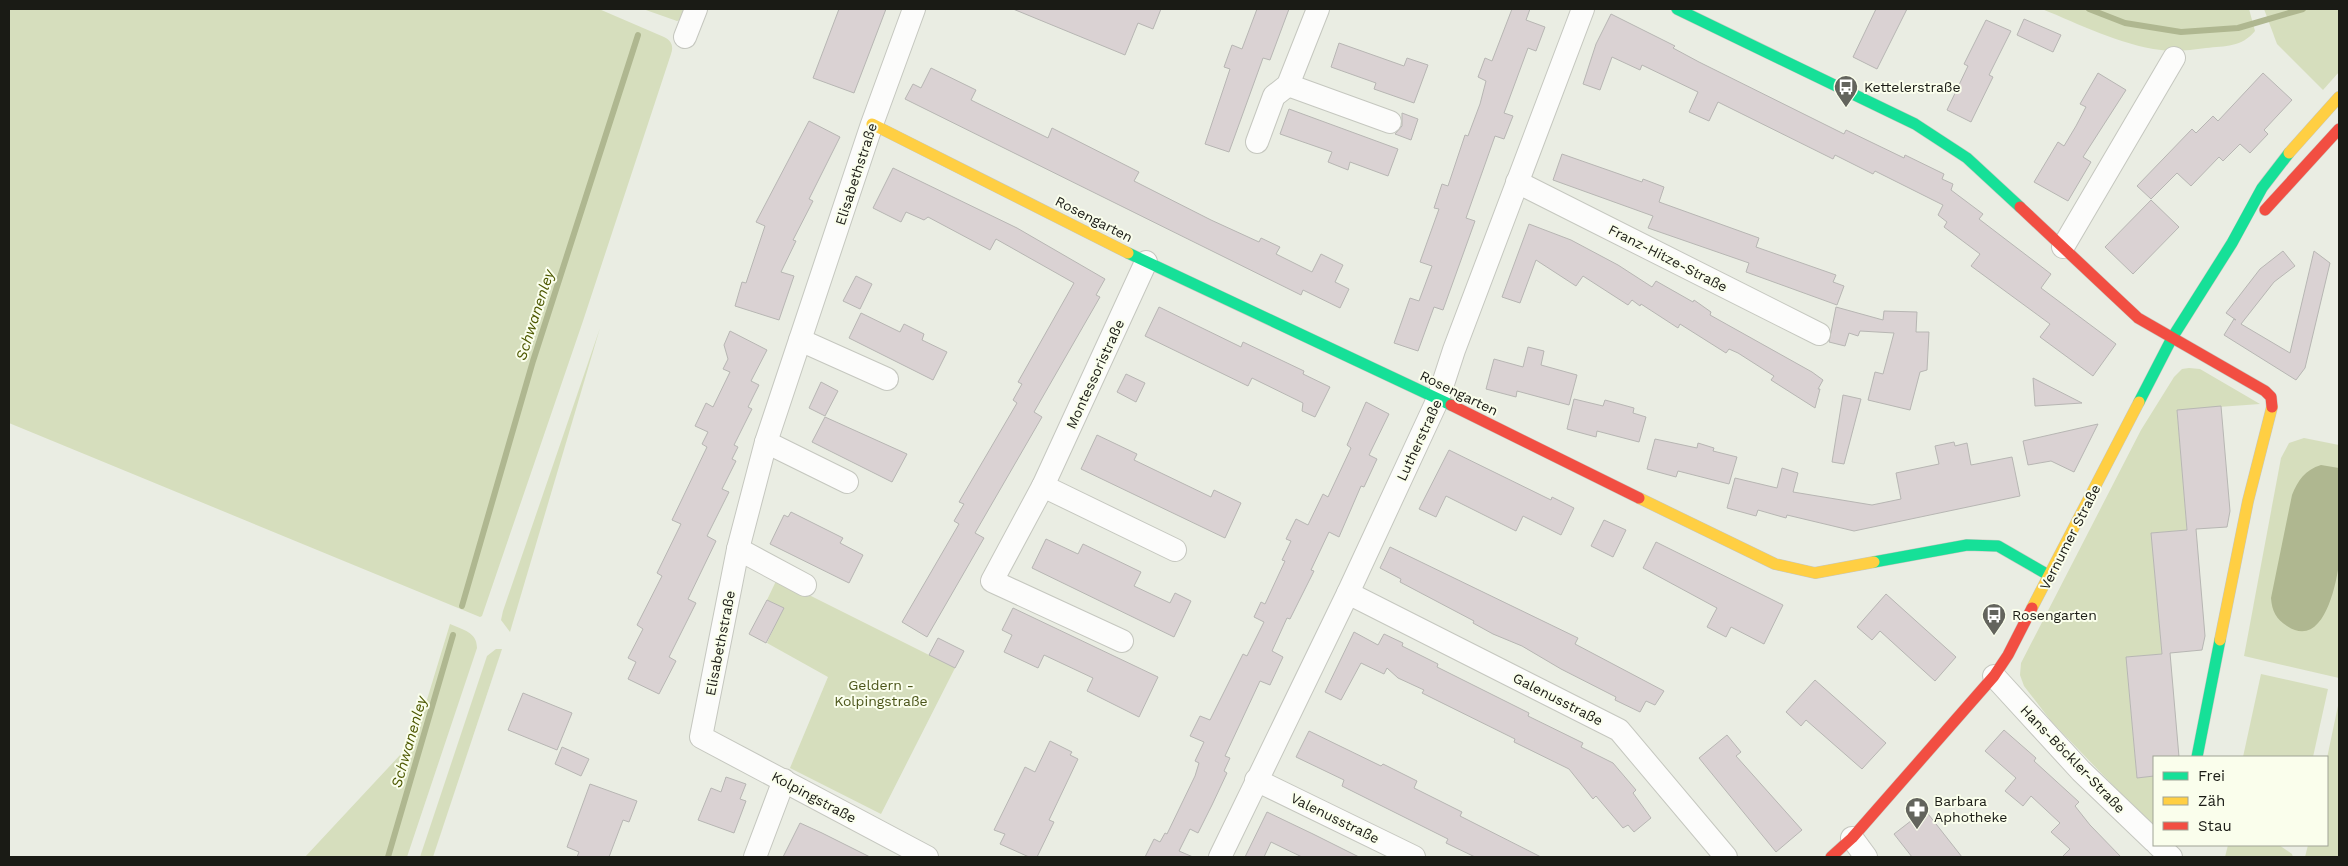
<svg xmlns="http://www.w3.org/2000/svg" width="2348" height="866" font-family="'Work Sans',sans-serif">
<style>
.green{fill:#d6debd}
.water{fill:#afb790}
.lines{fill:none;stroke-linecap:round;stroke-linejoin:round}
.stream{stroke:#afb790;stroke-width:6}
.building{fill:#dad2d3;stroke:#b7b6b3}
.street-casing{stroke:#c5c7bf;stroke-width:24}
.fast-casing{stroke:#c5c7bf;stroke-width:12}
.slow-casing{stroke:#c5c7bf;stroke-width:12}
.jam-casing{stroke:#c5c7bf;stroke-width:12}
.street{stroke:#fcfcfb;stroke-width:22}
.fast{stroke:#16e098;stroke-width:11}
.slow{stroke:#ffcf43;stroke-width:11}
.jam{stroke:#f24e42;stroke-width:11}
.labels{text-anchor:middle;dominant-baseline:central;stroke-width:4;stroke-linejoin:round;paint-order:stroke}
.poi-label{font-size:14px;fill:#1a1b15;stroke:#fafeec;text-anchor:start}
.street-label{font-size:14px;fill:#1a1b15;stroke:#fafeec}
.park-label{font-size:14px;fill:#4b551a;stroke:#fafeec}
.water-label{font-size:15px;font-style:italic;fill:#4d5800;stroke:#fafeec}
</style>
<rect width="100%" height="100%" fill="#eaede3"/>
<g class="green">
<path d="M9 9H599L664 37C671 40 674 46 671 54L583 321 482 616 480 617 9 423Z"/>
<polygon points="643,9 686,9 680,20 677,21"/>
<path d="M2042 9H2249L2255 31C2242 47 2225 46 2206 48 2191 50 2176 52 2161 50 2120 45 2079 24 2042 9Z"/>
<polygon points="2264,9 2339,9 2339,72 2323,90 2277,44"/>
<polygon points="600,328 510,632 501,620 503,611"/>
<polygon points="2189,368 2200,369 2260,404 2177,410 2187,530 2151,533 2162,654 2126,657 2137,778 2154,776 2154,828 2051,721 2024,686 2020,675 2021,663 2141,430 2174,377 2182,369"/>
<polygon points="2304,438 2339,445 2339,678 2244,656 2281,458 2289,443"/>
<polygon points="777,579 955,668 881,814 790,768 828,677 767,643 783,608 767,600"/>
<path d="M450 624C463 630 477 632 477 648L407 857H305L415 739Z"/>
<polygon points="496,649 502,649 433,857 420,857 487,656"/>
<polygon points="2261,674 2328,689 2313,757 2243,757"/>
<polygon points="2339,701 2339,857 2305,857 2308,845 2327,845 2327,758"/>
<polygon points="2228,845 2279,845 2292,854 2293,857 2225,857"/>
</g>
<path class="water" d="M2321 465 2339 468C2339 496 2343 535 2339 563 2336 586 2323 650 2287 626 2276 619 2272 611 2271 598L2292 495C2298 480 2305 470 2321 465Z"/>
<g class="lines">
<g class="stream">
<polyline points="2089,9 2125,23 2181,32 2238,28 2303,9"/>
<polyline points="462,606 533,361 638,35"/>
<polyline points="388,857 453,635"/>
</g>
</g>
<g class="building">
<polygon points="839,9 886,9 854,93 813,78"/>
<polygon points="1013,9 1161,9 1153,29 1138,23 1125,55"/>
<polygon points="1257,9 1289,9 1270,60 1263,58 1229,152 1205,144 1230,69 1224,67 1232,45 1242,49"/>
<polygon points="1512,9 1530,9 1526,20 1545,27 1536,51 1528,48 1514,86 1504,113 1513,116 1504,139 1495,136 1466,218 1475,221 1443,310 1434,307 1418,351 1394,343 1410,298 1419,301 1432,266 1420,262 1439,209 1434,208 1442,184 1448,186 1465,135 1468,136 1480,104 1486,81 1478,77 1485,58 1492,61"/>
<polygon points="1876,9 1907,9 1877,69 1853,57"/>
<polygon points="1611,14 1675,46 1673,48 1699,62 1844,134 1846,130 1904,158 1905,155 1944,174 1942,179 1953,184 1951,190 1983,214 1979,219 2051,274 2041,288 2116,344 2093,376 2040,337 2050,324 1971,266 1980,254 1944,227 1947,222 1938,215 1943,205 1875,171 1873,174 1835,155 1833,159 1718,102 1709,121 1689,112 1698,92 1642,65 1640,70 1612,57 1600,90 1583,84 1596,44"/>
<polygon points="2024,19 2061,35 2053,52 2017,35"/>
<polygon points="1986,20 2011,31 1989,75 1993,77 1971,122 1947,110 1968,66 1964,64"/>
<polygon points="1339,43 1404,66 1407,58 1428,65 1414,103 1374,89 1376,83 1331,67"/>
<polygon points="931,68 976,90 971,100 1048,138 1052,128 1139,172 1134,181 1211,220 1259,242 1261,238 1280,247 1276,254 1312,272 1321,254 1343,265 1335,282 1349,289 1340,308 1303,290 1301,295 905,99 913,84 921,88"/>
<polygon points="2098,73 2126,90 2083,157 2091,162 2068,201 2034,182 2058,142 2064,146 2076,126 2086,107 2080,104"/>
<polygon points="2263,73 2292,100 2264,130 2268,134 2250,153 2240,144 2223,161 2219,157 2191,186 2177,173 2151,199 2137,186 2192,129 2196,133 2213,116 2218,121"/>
<polygon points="1289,109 1398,149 1388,176 1350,162 1348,170 1328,162 1332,152 1280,134"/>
<polygon points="1402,113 1418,119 1411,140 1395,134 1402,126"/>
<polygon points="809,121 840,137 809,199 813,201 793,240 796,241 781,272 794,276 779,320 735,306 742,282 746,283 765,226 756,222"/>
<polygon points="1562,154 1642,182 1643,179 1664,187 1659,202 1759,238 1756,247 1836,275 1833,282 1844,286 1837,305 1746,272 1749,263 1648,228 1653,216 1553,180"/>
<polygon points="893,168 1017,228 1105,279 1096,295 1100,297 1034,412 1042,417 975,533 984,538 927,637 902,622 959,524 954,521 964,504 959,502 1017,403 1013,400 1022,384 1018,382 1074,283 996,239 990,250 928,217 924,220 906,212 901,222 873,208"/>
<polygon points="2151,200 2179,227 2133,274 2105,247"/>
<polygon points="1529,224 1571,240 1618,265 1652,287 1656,281 1693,302 1694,300 1711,312 1710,315 1812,372 1823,380 1818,389 1820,389 1815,408 1771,380 1774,376 1738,353 1729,349 1726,353 1680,324 1678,328 1641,304 1640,306 1632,300 1628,305 1583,276 1576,286 1536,260 1520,303 1502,297"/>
<polygon points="2283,251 2295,266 2274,282 2241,324 2290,353 2314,251 2330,263 2305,368 2296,380 2224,335 2234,319 2236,320 2226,313 2260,269"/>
<polygon points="856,276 872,284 860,309 843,301"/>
<polygon points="1159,307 1241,347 1243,342 1304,371 1303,374 1330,387 1315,417 1302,411 1303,403 1252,378 1248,386 1145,336"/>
<polygon points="1836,307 1883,320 1884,311 1917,312 1916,332 1929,332 1927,370 1920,372 1910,410 1868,400 1875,372 1883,374 1894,333 1860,331 1858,336 1849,333 1845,346 1829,342"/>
<polygon points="861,313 900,332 904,324 924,334 922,340 947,352 933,380 849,338"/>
<polygon points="730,331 767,350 751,381 759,385 748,407 752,409 734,445 738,447 732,459 736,461 722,489 729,492 707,536 716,541 688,599 696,603 669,657 676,661 659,694 628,679 636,662 628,658 643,629 637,625 662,576 657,573 681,524 672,520 707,447 702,444 708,432 695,426 706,403 713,407 730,372 723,369 728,359 724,345"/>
<polygon points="1528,347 1544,351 1541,365 1577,375 1569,405 1517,391 1516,397 1486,389 1494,359 1523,367"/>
<polygon points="1126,374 1145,383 1136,402 1117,392"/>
<polygon points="2033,378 2082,403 2035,406"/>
<polygon points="821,382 838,391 825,416 809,408"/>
<polygon points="1843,395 1861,399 1844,464 1832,462"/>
<polygon points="1574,399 1603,406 1605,400 1634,408 1633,413 1646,417 1639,442 1597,431 1596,437 1567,429"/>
<polygon points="1366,402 1389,414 1369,455 1377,459 1364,487 1361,486 1339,537 1329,532 1311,570 1314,571 1290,619 1287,618 1272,651 1283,657 1270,685 1260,681 1225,756 1230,758 1224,771 1227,773 1212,805 1198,833 1190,829 1179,851 1193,857 1145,857 1154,839 1160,842 1165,833 1167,834 1195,776 1199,763 1195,761 1204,742 1190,736 1200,716 1210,720 1243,654 1247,656 1264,622 1254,617 1261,602 1265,604 1285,561 1282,560 1291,541 1286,539 1296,519 1308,525 1323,494 1328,497 1351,448 1347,445"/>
<polygon points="2221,406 2230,511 2227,527 2196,529 2205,636 2202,650 2170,653 2179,757 2154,757 2154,776 2137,778 2126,657 2162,654 2151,533 2187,530 2177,410"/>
<polygon points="825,417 907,454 892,482 812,442"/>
<polygon points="2098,424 2074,472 2051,461 2028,465 2023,441"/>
<polygon points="1097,435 1137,454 1134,460 1211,497 1214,490 1241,503 1225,538 1081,469"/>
<polygon points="1655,439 1697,448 1698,443 1714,448 1713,451 1737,457 1729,484 1678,471 1676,477 1647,469"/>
<polygon points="1954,442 1955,446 1967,443 1971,465 2012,457 2020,496 1854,531 1787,515 1786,518 1758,510 1756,516 1727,508 1735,478 1777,488 1782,468 1798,473 1793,492 1872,505 1901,499 1896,473 1939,464 1935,446"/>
<polygon points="1449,450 1551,500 1552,497 1574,508 1561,535 1523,516 1516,531 1446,496 1436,517 1419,509"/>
<polygon points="791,512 843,538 840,543 863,555 849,583 770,544 784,515 788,517"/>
<polygon points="1604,520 1626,530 1613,557 1591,546"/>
<polygon points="1046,539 1078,554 1083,544 1141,572 1134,586 1170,603 1175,593 1191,601 1174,637 1032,568"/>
<polygon points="1656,542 1783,605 1764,644 1731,627 1726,637 1707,627 1717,608 1643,568"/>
<polygon points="1390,547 1578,638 1575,644 1664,691 1655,705 1646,701 1640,712 1615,700 1616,697 1561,669 1522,646 1493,634 1473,623 1474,621 1400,582 1401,579 1380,568"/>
<polygon points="1886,594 1956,657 1935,681 1880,631 1872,640 1857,627"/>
<polygon points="767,600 784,608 766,643 749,634"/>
<polygon points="1013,608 1158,677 1139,717 1087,691 1093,678 1044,655 1038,668 1004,652 1012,635 1002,630"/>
<polygon points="1354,632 1378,645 1384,634 1403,643 1402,646 1438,664 1437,667 1529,713 1528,716 1583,743 1581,747 1613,763 1636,790 1633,793 1651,818 1634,832 1628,825 1623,828 1596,796 1593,799 1569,769 1514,742 1515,739 1422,693 1424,690 1398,678 1387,668 1384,674 1361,663 1341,700 1325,692"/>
<polygon points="938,638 964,651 955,668 929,655"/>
<polygon points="1815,680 1886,743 1862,769 1806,720 1801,726 1786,712"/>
<polygon points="523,693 572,713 557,750 508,730"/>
<polygon points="2004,730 2036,758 2034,761 2079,802 2075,806 2090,825 2121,857 2062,857 2070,849 2051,832 2060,823 2031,796 2023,806 2005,791 2016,778 1985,751"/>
<polygon points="1309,731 1381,766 1383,764 1417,781 1414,788 1462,812 1460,816 1541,857 1475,857 1446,843 1448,839 1342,786 1344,780 1296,757"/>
<polygon points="1727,735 1741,752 1736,756 1802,830 1776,852 1699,758"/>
<polygon points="1050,741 1072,752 1070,755 1078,759 1049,820 1054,822 1037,857 1029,857 1000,844 1005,834 994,830 1025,767 1035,772"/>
<polygon points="562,747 589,759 581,776 555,764"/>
<polygon points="726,777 746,784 740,799 746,801 734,833 698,820 711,788 721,792"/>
<polygon points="590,784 637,801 629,822 623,820 609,857 577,857 579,852 567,847"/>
<polygon points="1925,810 1962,857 1912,857 1894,834"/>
<polygon points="1267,812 1313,834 1359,857 1302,857 1271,842 1264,857 1245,857"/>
<polygon points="800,823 822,833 870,857 783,857"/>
</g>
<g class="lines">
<g class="street-casing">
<g id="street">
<polyline points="914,9 872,124 766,442 738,549 701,737 927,857"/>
<polyline points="685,37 696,9"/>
<polyline points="1288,85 1390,122"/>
<polyline points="1257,142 1274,96 1288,85 1318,9"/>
<polyline points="1517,182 1819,334"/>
<polyline points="2063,247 2174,58"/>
<polyline points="800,340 887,379"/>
<polyline points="766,442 847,482"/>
<polyline points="1043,486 1175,550"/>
<polyline points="738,549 805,585"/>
<polyline points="1348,593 1619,730 1726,857"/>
<polyline points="1122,641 992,581 1043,486 1146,262"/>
<polyline points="1994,676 2081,771 2154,841"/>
<polyline points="1256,780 1414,857"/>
<polyline points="1852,838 1866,857"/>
<polyline points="2158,845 2171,857"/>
<polyline points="755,857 784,780"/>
<polyline points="1220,857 1348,593 1438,399 1454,350 1583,9"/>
</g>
</g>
<g class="fast-casing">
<g id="fast">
<polyline points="1677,9 1915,124 1967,158 2020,207"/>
<polyline points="1128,253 1451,405"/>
<polyline points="2139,402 2172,338 2232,243 2262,188 2289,153"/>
<polyline points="1874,562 1967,545 1998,546 2050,576"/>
<polyline points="2197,757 2220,640"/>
</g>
</g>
<g class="slow-casing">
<g id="slow">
<polyline points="872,124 1128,253"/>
<polyline points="2289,153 2339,97"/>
<polyline points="1639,498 1775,564 1815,573 1874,562"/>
<polyline points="2032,608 2139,402"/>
<polyline points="2220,640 2248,501 2272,407"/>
</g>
</g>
<g class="jam-casing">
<g id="jam">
<polyline points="2020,207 2138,318 2265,391 2271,397 2272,407"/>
<polyline points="2265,210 2339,129"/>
<polyline points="1451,405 1639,498"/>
<polyline points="1831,857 1852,838 1994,676 2008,655 2032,608"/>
</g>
</g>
<use href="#street" class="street"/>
<use href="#fast" class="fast"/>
<use href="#slow" class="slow"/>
<use href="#jam" class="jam"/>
</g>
<defs>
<g id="bus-pin" transform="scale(1.25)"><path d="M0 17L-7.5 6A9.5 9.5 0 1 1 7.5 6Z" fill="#63645d" stroke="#fafeec"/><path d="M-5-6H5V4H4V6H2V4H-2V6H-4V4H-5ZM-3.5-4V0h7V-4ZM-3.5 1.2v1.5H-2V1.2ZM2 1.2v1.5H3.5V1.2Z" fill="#fff"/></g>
<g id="pharmacy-pin" transform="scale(1.25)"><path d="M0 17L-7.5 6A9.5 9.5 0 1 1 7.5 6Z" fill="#63645d" stroke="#fafeec"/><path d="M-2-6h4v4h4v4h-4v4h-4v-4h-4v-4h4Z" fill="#fff"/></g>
</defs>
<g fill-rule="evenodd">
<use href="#bus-pin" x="1846" y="87"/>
<use href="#bus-pin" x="1994" y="615"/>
<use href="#pharmacy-pin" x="1917" y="809"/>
</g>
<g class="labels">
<g class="poi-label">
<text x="1864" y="87">Kettelerstraße</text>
<text x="2012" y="615">Rosengarten</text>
<text x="1934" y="801">Barbara<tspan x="1934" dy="16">Aphotheke</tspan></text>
</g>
<g class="street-label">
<text transform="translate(856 174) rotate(-72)">Elisabethstraße</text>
<text transform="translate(1094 219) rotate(27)">Rosengarten</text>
<text transform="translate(1668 258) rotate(27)">Franz-Hitze-Straße</text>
<text transform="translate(1095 374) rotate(-65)">Montessoristraße</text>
<text transform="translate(1459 393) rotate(26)">Rosengarten</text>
<text transform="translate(1419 440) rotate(-65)">Lutherstraße</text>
<text transform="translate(2070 537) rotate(-63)">Vernumer Straße</text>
<text transform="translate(720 643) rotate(-79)">Elisabethstraße</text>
<text transform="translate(1558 699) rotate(27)">Galenusstraße</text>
<text transform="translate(2073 759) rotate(46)">Hans-Böckler-Straße</text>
<text transform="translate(814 797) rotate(28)">Kolpingstraße</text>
<text transform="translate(1335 818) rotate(26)">Valenusstraße</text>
</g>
<g class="park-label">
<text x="881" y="685">Geldern -<tspan x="881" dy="16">Kolpingstraße</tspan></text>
</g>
<g class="water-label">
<text transform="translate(535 315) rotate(-72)">Schwanenley</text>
<text transform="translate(409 742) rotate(-74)">Schwanenley</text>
</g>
</g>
<rect width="2348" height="866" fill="none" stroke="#1a1b15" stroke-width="20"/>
<rect x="2153" y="756" width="175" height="90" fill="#fafeec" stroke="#a0a396"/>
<rect x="2163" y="772" width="25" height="8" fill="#16e098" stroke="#a0a396"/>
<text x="2198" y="781" font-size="15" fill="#1a1b15">Frei</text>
<rect x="2163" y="797" width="25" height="8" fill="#ffcf43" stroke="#a0a396"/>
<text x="2198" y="806" font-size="15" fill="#1a1b15">Zäh</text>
<rect x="2163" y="822" width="25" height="8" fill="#f24e42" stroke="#a0a396"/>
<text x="2198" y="831" font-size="15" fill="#1a1b15">Stau</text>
</svg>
